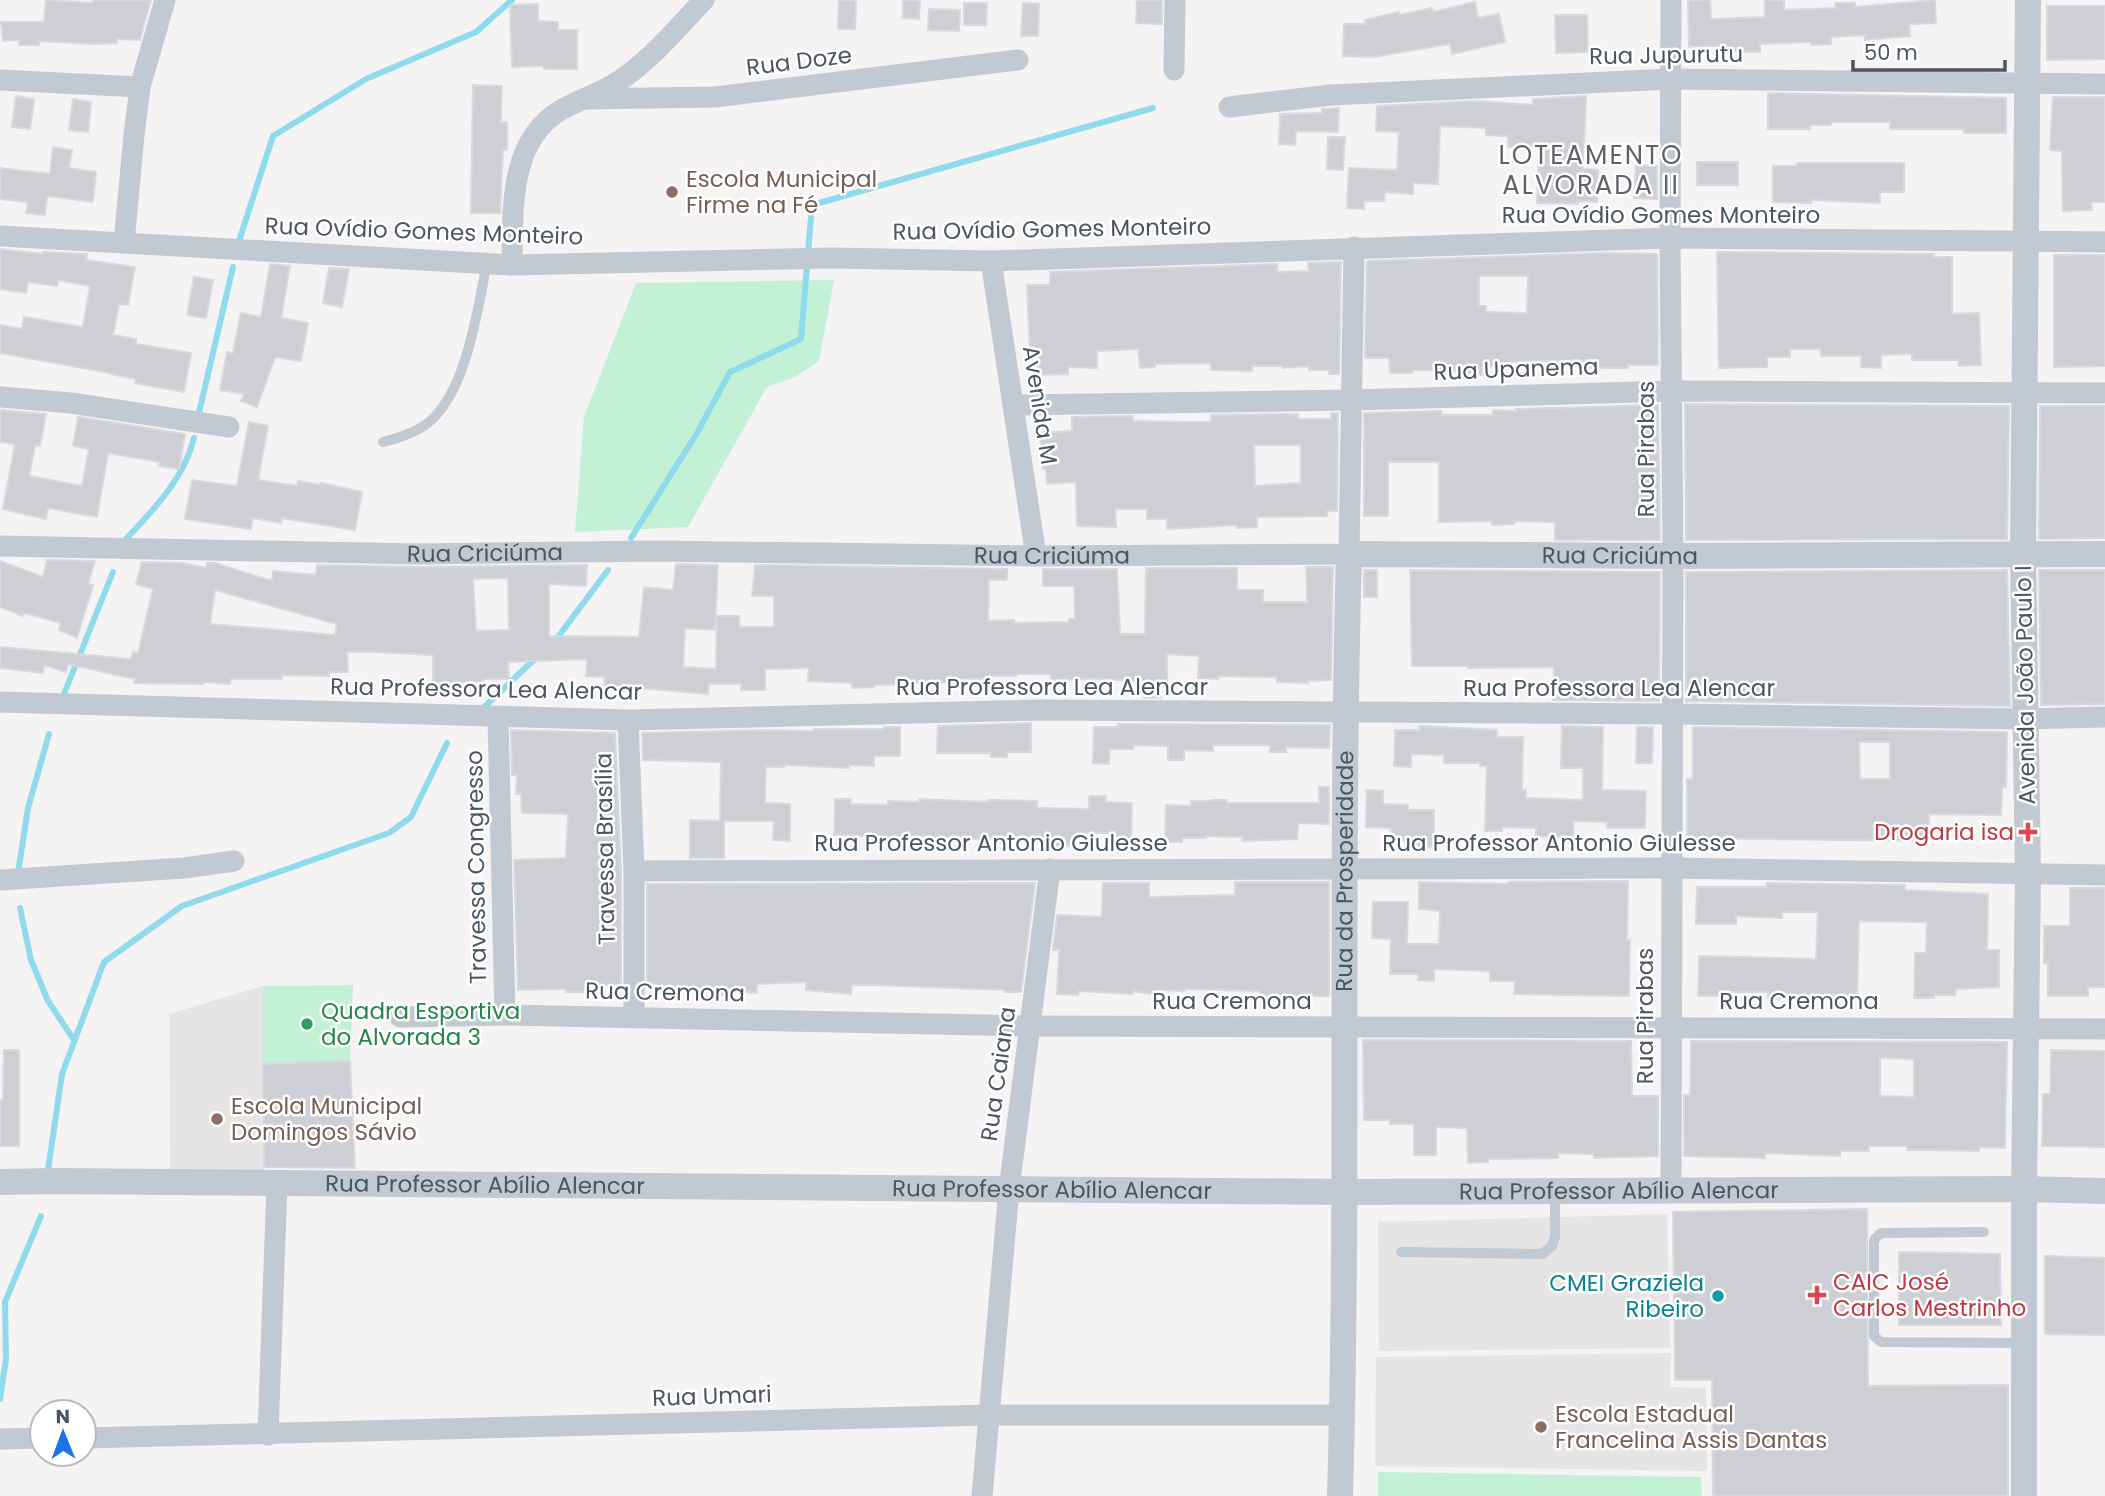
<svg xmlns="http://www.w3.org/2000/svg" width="2105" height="1496" font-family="Poppins,sans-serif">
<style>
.education{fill:#e6e4e5}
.green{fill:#c3f1d5}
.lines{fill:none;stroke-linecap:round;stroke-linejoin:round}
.stream{stroke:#90daee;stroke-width:6}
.building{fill:#cdcfd5;stroke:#d7d9de;stroke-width:2;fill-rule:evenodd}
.service{stroke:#c1cad2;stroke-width:10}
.minor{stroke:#c1cad2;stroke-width:21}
.tertiary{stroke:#c1cad2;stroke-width:26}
.education-dot{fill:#8d6e63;stroke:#fff;stroke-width:2.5}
.health-dot{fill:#e0444e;stroke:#fff;stroke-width:2.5}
.leisure-dot{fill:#2e9e5b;stroke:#fff;stroke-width:2.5}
.culture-dot{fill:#0f9aa8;stroke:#fff;stroke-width:2.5}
.labels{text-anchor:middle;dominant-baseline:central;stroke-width:5;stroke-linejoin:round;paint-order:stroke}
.street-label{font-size:23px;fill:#4a5661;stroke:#fff}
.education-label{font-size:23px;fill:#785e54;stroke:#fff;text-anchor:start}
.health-label{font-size:23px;fill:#be3a42;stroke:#fff;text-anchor:end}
.leisure-label{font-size:23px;fill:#27864d;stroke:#fff;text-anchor:start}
.culture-label{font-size:23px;fill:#0d838f;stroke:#fff;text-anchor:end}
.quarter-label{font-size:26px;letter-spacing:2px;fill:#5f6368;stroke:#fff}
</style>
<rect width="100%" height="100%" fill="#f5f3f3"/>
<g class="education">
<polygon points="263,986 264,1178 170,1174 169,1014"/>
<polygon points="1667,1214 1670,1348 1379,1351 1378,1222"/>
<polygon points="1671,1353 1670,1387 1706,1388 1707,1471 1375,1466 1376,1357"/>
</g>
<g class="green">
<polygon points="834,280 819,361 795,377 767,387 688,527 575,532 584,417 636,283"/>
<polygon points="353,985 350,1061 263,1064 263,986"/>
<polygon points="1378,1472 1701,1477 1702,1496 1378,1496"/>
</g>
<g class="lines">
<g class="stream">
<polyline points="238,244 273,136 366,79 476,32 512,0"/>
<polyline points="198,417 233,267"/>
<polyline points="631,538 697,433 730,372 801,339 812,205 1153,108"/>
<path d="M126 539C154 509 184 479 194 438"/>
<polyline points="555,641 608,570"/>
<polyline points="62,699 113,572"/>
<polyline points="481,710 539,655"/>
<polyline points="18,873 28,808 49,734"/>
<polyline points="20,908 31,960 48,1001 74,1040"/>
<polyline points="48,1170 62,1074 104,962 182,906 389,833 411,817 447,743"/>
<polyline points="0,1399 6,1359 5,1302 41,1216"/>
</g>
</g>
<g class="building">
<polygon points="46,0 93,3 93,0 151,0 140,40 117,39 117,43 93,44 39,41 39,45 19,45 19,40 3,41 1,22 44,22"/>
<polygon points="839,0 856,0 855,29 838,29"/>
<polygon points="903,0 920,0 919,19 903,18"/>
<polygon points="1137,0 1162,0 1162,24 1136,23"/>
<polygon points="1688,0 1710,0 1711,19 1765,17 1765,0 1784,0 1784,10 1836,8 1835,3 1855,3 1855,7 1935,0 1936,23 1909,24 1910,36 1865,40 1865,35 1831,37 1831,44 1811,45 1811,42 1760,44 1760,52 1717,52 1717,46 1689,47"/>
<polygon points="1475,2 1478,18 1499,14 1505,42 1452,54 1450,44 1373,57 1343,56 1344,24 1366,24 1365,20 1399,12 1399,15 1432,8 1433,12"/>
<polygon points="964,3 987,3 986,25 964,25"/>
<polygon points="1023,3 1039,4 1038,36 1021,36"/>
<polygon points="538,4 538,21 558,22 558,30 577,30 577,69 544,69 544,66 512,67 510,5"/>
<polygon points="2047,6 2105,6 2105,59 2047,60"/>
<polygon points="929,9 960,10 959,31 928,30"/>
<polygon points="1555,15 1587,15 1588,52 1556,53"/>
<polygon points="473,85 502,86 501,122 507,122 507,150 503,150 500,213 471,213"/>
<polygon points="1768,93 2006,98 2006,133 1964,133 1964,129 1890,129 1890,122 1831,122 1831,125 1810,125 1810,129 1768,129"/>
<polygon points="16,96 34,99 30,129 12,127"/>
<polygon points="1586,96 1583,169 1598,170 1597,202 1578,201 1578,204 1537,203 1539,148 1508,147 1508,136 1486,135 1486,128 1440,126 1438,184 1413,183 1413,194 1385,192 1384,201 1364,201 1364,209 1347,208 1349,168 1397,170 1399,132 1376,131 1377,106 1477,101 1533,105 1533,99"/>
<polygon points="2053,97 2105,97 2105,202 2091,202 2092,210 2063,211 2062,151 2050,150"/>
<polygon points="73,99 91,102 88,132 69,130"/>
<polygon points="1339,108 1338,132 1296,131 1295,145 1279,144 1280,114 1322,113 1322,109"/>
<polygon points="1328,137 1345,137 1343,170 1327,169"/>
<polygon points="53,147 72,150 69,168 96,172 93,202 47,196 45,215 26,213 28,202 0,199 0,168 50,174"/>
<rect x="1697" y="162" width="41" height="23"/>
<polygon points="1797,163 1904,163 1904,192 1880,192 1880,203 1811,200 1811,203 1773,202 1773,166 1797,166"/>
<polygon points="1636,165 1657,166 1657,199 1634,198"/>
<polygon points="0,249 42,254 43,252 87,254 86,260 135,267 128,305 119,304 113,335 136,339 136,344 191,353 184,392 135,383 136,379 110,374 110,373 0,353 0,325 22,329 24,317 83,327 90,286 58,280 57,286 28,282 26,293 0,289"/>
<polygon points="1717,252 1934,254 1933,257 1952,257 1952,314 1979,313 1981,365 1959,366 1958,360 1912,360 1912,354 1881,355 1881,368 1861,367 1861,356 1821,356 1821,349 1790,349 1790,357 1767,357 1767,367 1719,368"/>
<path d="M1604 253 1657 254 1658 365H1628V368H1610L1582 367V360L1508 362V367L1483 366 1482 375 1463 373V371L1413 370V373H1390L1389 358H1365L1367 261ZM1479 276H1528L1527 313 1486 312V306H1479Z"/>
<polygon points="2054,255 2105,255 2105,366 2054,367"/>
<polygon points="1341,262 1339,374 1329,374 1329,370 1309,370 1309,366 1283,368 1283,366 1252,366 1252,371 1211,370 1211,363 1155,364 1155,367 1140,368 1138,349 1097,351 1097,368 1068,367 1068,374 1031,375 1027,285 1050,285 1050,272 1277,264 1277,272 1309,271 1308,263"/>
<polygon points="270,264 290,266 281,318 308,323 301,361 275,357 257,407 241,401 244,394 220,390 227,352 233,353 241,313 261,317"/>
<polygon points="329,268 349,269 342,307 323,303"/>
<polygon points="194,277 213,280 206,318 187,315"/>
<polygon points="1685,404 2009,406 2007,539 1686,540"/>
<polygon points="1658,405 1660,540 1555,540 1555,522 1514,521 1514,524 1492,525 1492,521 1439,522 1439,462 1388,462 1388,516 1364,516 1364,413 1441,411 1441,415 1493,415 1493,410 1516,411 1516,409"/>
<polygon points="2040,406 2105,406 2105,538 2039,539"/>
<polygon points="0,410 46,414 40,446 35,445 29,476 82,486 89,449 73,446 78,417 185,434 179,469 159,466 160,462 108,453 97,517 48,508 46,519 3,509 15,444 0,442"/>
<path d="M1331 413H1338L1337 511H1327V516L1257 517V527L1237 528V525L1167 529V519H1147V509H1115L1116 527 1077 526 1076 482 1047 484 1046 469H1043L1040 433 1072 431V417L1133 416V421L1188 422H1211V415L1298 414V419H1331ZM1254 445H1301V483L1255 486Z"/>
<polygon points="249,422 268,426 258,480 297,486 298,481 320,485 321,483 362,492 355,530 282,518 281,523 253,518 251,529 185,519 192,480 237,486"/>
<polygon points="47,560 95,561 88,584 93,585 77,638 59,630 61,623 24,613 23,616 0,607 0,561 43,577"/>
<path d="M142 562 183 563 206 568 207 563H215L272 581 273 571 316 575 317 565 417 567 587 565 586 586 549 584V636L639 637 644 587 673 590 676 564 718 565 715 630 685 628 683 667 716 669 717 616H739V627H774V596H752L755 565 1007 569V580H989L988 621 1014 620V623L1069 622V619H1075L1074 586H1043V569H1117L1120 634H1145L1146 568H1237V590H1263V602H1307L1306 567H1333L1331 680 1308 681V683L1277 682V677L1218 676V679L1198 678 1199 656 1167 654V682H1161V698H1144L1145 681 1094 679 1051 680 1050 674H1016V676H990V679H957V682L874 685V687L852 688V683L808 681 809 668 765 669V690H741V684H709L708 694 652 689 604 688 605 677 586 676 587 659 508 662 509 679H483V682L433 683V655L375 652H347L348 672H329V676L282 675V679H231L230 684 203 682V684L134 683 135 679 68 664 66 672 44 665 43 673 0 668V647L131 659 133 652 138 653 153 589 136 584ZM508 578 509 630 476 631 473 579ZM215 590 337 624 335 635 210 624Z"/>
<rect x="1364" y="570" width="13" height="27"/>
<polygon points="1410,570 1660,572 1659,701 1553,700 1554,667 1468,668 1468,666 1412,666"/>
<polygon points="2007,570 2010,706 1686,701 1686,572"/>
<polygon points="2039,570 2105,570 2105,704 2041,705"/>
<polygon points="1031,723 1031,752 1007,752 1007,757 991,757 991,753 937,753 938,726"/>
<polygon points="1118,724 1330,725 1329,748 1286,747 1286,752 1270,752 1270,745 1213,745 1213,751 1184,750 1184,760 1168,760 1168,746 1134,745 1133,749 1110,749 1109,764 1093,763 1094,727 1118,727"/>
<polygon points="1419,726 1497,730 1497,737 1523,737 1522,790 1526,790 1526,798 1583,800 1583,768 1561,768 1562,726 1603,727 1602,790 1646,791 1645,828 1607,828 1607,822 1574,821 1573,838 1536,836 1536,828 1502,827 1502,831 1485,831 1487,766 1480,766 1480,763 1444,763 1444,755 1411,754 1411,767 1394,766 1395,730 1419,730"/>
<polygon points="884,727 900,727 900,756 874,756 874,766 849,765 849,768 784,765 784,767 766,767 765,803 790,804 790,841 773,840 774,821 724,821 724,858 690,858 690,820 720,821 721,762 643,760 642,733 762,730 814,731 814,729 884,729"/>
<polygon points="1637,727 1653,727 1652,763 1636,763"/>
<path d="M1693 727 2007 732 2006 787H2002L2001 815 1929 814V841L1687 838V779H1693ZM1859 742H1890V779H1860Z"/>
<polygon points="511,730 615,733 621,871 621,985 589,986 589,992 566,992 566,989 518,990 514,860 566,858 568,814 522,813 521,794 516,794 517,775 512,775"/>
<polygon points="1319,787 1329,787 1329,824 1298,823 1297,839 1242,841 1242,837 1206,836 1206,838 1182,838 1182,842 1165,842 1166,805 1191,806 1191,801 1211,801 1211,800 1227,800 1227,803 1319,803"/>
<polygon points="1367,790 1383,791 1383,804 1408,805 1408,810 1434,810 1434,847 1417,846 1417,842 1391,841 1391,828 1366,827"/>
<polygon points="1089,796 1106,796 1105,802 1132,803 1131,840 1115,839 1115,833 1082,833 1082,846 1060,846 1060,850 1044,850 1044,838 971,839 903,836 903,838 882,838 882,842 865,841 865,836 834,835 835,799 851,799 851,804 888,805 888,801 919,802 919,799 988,802 988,800 1037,801 1037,808 1089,809"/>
<polygon points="1628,881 1627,940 1630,940 1629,996 1514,994 1515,981 1490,981 1490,971 1434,969 1434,981 1418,980 1418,974 1390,974 1391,939 1372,938 1373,902 1408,902 1407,944 1439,944 1440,911 1419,909 1419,882 1508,884 1508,882"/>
<polygon points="1235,882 1329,882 1329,996 1260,997 1260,991 1184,989 1184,991 1159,990 1158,995 1133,991 1133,994 1079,991 1078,995 1057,994 1059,950 1053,950 1057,915 1102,917 1103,883 1149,883 1149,897 1235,895"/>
<polygon points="1035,883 1021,992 1005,992 1005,990 877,985 852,985 851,994 806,990 806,982 757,984 757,993 731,991 731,995 711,995 711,989 655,991 655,983 647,984 647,884"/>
<polygon points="1767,883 1905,885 1905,890 1988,894 1987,950 1999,950 1999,987 1956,989 1955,995 1934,995 1934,998 1914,998 1915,953 1926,953 1927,922 1859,921 1857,995 1829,995 1829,998 1810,998 1810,1000 1768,998 1768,992 1726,992 1726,996 1698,996 1699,956 1816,959 1818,912 1782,912 1782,918 1736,916 1736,924 1696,924 1697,887 1767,887"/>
<polygon points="2070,888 2105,888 2105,987 2088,987 2088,996 2048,996 2048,963 2044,963 2044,926 2070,926"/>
<polygon points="1363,1040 1631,1041 1632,1096 1658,1096 1658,1156 1594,1158 1594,1154 1558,1153 1558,1158 1488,1159 1488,1162 1468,1163 1467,1128 1436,1127 1436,1155 1414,1155 1414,1124 1390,1124 1390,1120 1364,1120"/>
<path d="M1691 1041 2007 1042 2005 1148 1979 1147V1151L1933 1150H1907V1146H1869V1151H1840V1156L1765 1153V1158L1684 1156V1095H1690ZM1880 1058 1914 1059V1097L1880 1096Z"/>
<polygon points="4,1050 19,1050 19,1146 0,1146 0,1100 3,1100"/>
<polygon points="2051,1050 2105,1051 2105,1147 2042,1146 2043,1094 2050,1094"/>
<polygon points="350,1061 355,1168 264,1167 263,1064"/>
<polygon points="1867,1209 1868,1386 2008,1385 2008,1496 1713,1496 1712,1380 1675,1380 1673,1212"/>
<polygon points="1899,1252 2000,1254 2001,1325 1899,1325"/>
<polygon points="2045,1256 2105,1258 2105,1335 2045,1334"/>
</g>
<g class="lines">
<g class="service">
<path d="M383 442C399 438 415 433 428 423 467 391 477 311 487 263"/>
<polyline points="1984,1232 1881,1233 1874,1240 1874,1336 1881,1342 2024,1343"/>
<polyline points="1401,1252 1542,1254 1552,1246 1555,1237 1555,1193"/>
</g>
<g class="minor">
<polyline points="1671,0 1670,238 1673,556 1671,1191"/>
<polyline points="1174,70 1175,0"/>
<polyline points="0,80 140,87"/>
<polyline points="584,99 715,97 1018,60"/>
<polyline points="1229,107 1331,95 1671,79 2105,84"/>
<polyline points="0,236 512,265 832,258 991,261 1670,238 2105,242"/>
<polyline points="124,243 134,135 140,87 165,0"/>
<polyline points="991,261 1036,556"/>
<path d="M512 265C513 211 508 141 561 110 580 99 601 93 619 81 652 59 677 28 704 0"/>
<polyline points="0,397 71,403 229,427"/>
<polyline points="1013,405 1352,400 1673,391 2105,393"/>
<path id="s1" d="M0 546 417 554 658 551 1036 556 1349 554 1354 247"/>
<polyline points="0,702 628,720 1041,710 1671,714 2024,719 2105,717"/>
<polyline points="498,718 505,1015"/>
<polyline points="628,720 634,871 634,1018"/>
<polyline points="634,871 1672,868 2105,875"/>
<polyline points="0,880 184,868 234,861"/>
<polyline points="400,1017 505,1015 1031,1026 2105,1029"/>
<polyline points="268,1435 277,1183"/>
<polyline points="84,1438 989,1415 1342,1415"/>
<polyline points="0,1439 42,1438"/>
<polyline points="982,1496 1009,1189 1050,869"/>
</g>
<g class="tertiary">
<path id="s2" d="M0 1182 55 1181 1344 1192 2024 1189 2105 1191"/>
<path id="s3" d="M1340 1496C1349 1182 1340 868 1349 554L1673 556 2105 554"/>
<polyline points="2024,1496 2024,1189 2028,875 2023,554 2028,0"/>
</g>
</g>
<g class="education-dot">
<circle cx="672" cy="192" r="7"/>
<circle cx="217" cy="1119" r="7"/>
<circle cx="1541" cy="1427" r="7"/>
</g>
<g class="health-dot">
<path d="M2024.5 821.5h7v7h7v7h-7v7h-7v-7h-7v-7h7z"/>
<path d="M1813.5 1284.5h7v7h7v7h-7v7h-7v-7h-7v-7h7z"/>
</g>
<circle class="leisure-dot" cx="307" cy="1024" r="7"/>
<circle class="culture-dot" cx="1718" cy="1296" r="7"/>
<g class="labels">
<g class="street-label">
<text transform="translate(1666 55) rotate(-1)">Rua Jupurutu</text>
<text transform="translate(799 61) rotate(-7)">Rua Doze</text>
<text x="1661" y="215">Rua Ovídio Gomes Monteiro</text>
<text transform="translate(1052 229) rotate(-1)">Rua Ovídio Gomes Monteiro</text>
<text transform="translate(424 231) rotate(2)">Rua Ovídio Gomes Monteiro</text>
<text transform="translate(1516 369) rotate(-2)">Rua Upanema</text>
<text transform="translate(1040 405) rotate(81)">Avenida M</text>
<text transform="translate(1646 449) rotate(-90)">Rua Pirabas</text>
<text stroke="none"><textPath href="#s1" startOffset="485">Rua Criciúma</textPath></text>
<text stroke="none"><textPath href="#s1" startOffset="1052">Rua Criciúma</textPath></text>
<text stroke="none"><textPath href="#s3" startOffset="1213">Rua Criciúma</textPath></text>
<text transform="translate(2025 685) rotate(-91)">Avenida João Paulo I</text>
<text x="1052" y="687">Rua Professora Lea Alencar</text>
<text x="1619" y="688">Rua Professora Lea Alencar</text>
<text transform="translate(486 689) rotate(1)">Rua Professora Lea Alencar</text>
<text x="991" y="843">Rua Professor Antonio Giulesse</text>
<text x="1559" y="843">Rua Professor Antonio Giulesse</text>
<text transform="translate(605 849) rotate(-91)">Travessa Brasília</text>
<text transform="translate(476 867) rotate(-91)">Travessa Congresso</text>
<text stroke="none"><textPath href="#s3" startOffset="625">Rua da Prosperidade</textPath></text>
<text transform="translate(665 992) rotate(1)">Rua Cremona</text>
<text x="1232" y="1001">Rua Cremona</text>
<text x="1799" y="1001">Rua Cremona</text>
<text transform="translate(1645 1016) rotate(-90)">Rua Pirabas</text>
<text transform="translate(998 1074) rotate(-82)">Rua Caiana</text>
<text stroke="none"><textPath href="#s2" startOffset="485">Rua Professor Abílio Alencar</textPath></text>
<text stroke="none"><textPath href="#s2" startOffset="1052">Rua Professor Abílio Alencar</textPath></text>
<text stroke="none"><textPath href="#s2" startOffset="1619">Rua Professor Abílio Alencar</textPath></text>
<text transform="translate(712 1396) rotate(-2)">Rua Umari</text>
</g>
<g class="education-label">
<text x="686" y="179">Escola Municipal<tspan x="686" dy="26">Firme na Fé</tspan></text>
<text x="231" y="1106">Escola Municipal<tspan x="231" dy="26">Domingos Sávio</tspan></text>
<text x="1555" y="1414">Escola Estadual<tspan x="1555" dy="26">Francelina Assis Dantas</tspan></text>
</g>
<g class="health-label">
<text x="2014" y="832">Drogaria isa</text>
<text x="1833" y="1282" text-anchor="start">CAIC José<tspan x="1833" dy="26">Carlos Mestrinho</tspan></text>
</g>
<g class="leisure-label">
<text x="321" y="1011">Quadra Esportiva<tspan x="321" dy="26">do Alvorada 3</tspan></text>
</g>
<g class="culture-label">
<text x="1704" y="1283">CMEI Graziela<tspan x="1704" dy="26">Ribeiro</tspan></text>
</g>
<g class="quarter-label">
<text x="1591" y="155">LOTEAMENTO<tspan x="1591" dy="30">ALVORADA II</tspan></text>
</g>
</g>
<g transform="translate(63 1433) rotate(359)"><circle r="33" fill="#ffffff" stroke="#b7bbc0" stroke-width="2"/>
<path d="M0-5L12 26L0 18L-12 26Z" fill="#1a73e8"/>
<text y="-10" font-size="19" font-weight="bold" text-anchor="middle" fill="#4a5661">N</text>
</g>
<path d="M1853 60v10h152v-10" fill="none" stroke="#4a5661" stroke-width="3.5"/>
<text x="1864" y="60" font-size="21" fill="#4a5661" stroke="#ffffff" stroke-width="5" paint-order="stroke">50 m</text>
</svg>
